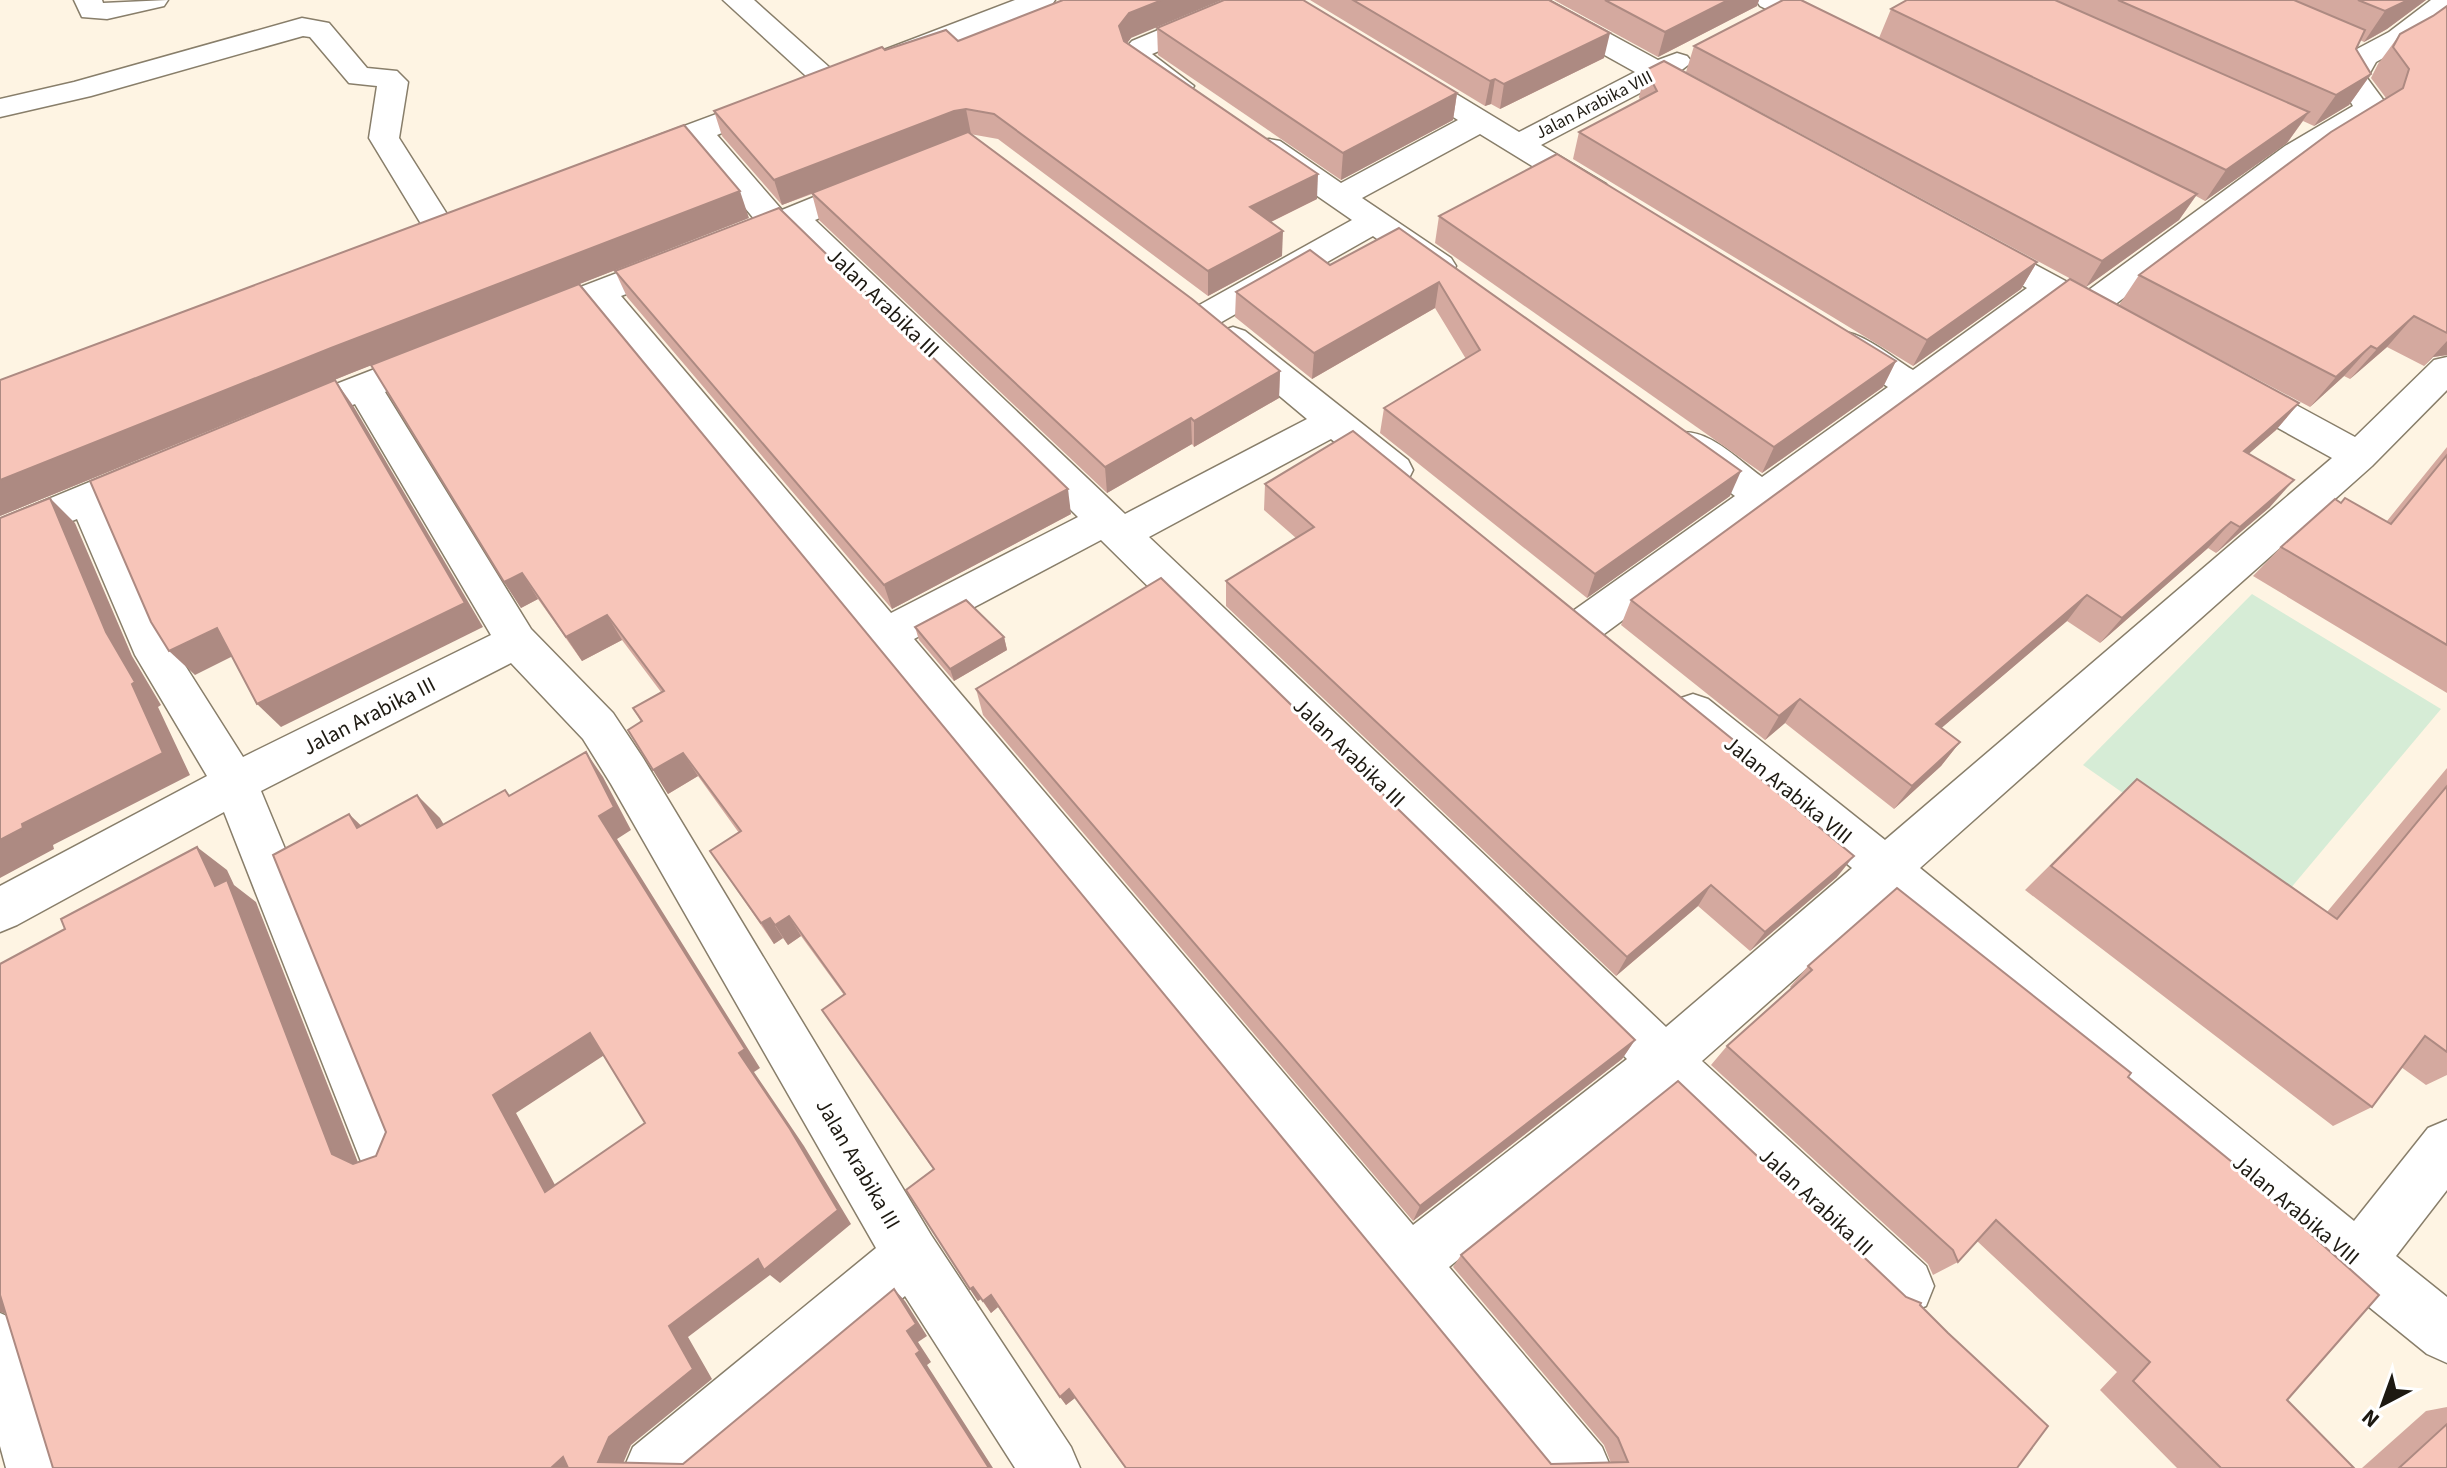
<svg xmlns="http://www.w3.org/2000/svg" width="2447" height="1468" font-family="'Source Sans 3',sans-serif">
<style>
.green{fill:#d6ecd6}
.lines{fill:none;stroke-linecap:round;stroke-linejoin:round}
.minor-casing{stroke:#887e6a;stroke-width:3}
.minor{fill:#fff;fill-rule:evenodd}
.wall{fill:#d4a99f}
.shaded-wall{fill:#ad8a82}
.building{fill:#f7c5b9;stroke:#ad8a82;stroke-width:2;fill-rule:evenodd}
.labels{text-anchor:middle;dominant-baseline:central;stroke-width:6;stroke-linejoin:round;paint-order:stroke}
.far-street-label{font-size:18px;fill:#1d1911;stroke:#fff}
.street-label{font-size:22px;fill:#1d1911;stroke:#fff}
</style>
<rect width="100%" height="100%" fill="#fef4e3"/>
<polygon class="green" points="2252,594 2441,709 2279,902 2083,765"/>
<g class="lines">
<g class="minor-casing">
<g id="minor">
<polygon points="74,0 102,0 103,3 168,0 164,6 107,19 82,17"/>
<polygon points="723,0 754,0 838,75 843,81 838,87 828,90 818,87"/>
<polygon points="1015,0 1055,0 1051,6 904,62 894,65 884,62 879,56 884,50"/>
<path d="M1230 0H1268L1264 6 1152 54 1194 86 1190 92C1168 98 1135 75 1122 57V52L1132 41Z"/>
<path d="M1513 0H1548L1658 60 1677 53 1687 56 1692 62 1679 72 1711 90 1715 96 1711 102 1700 105 1689 102 1657 84 1541 145 1606 184 1611 191 1606 198 1595 201 1584 198 1480 134 1362 198 1451 258 1456 266 1451 274C1423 281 1395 251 1373 236L1218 324 1206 327 1194 324 1189 316 1194 308 1352 220 1258 155 1253 148 1258 141 1269 139 1280 141 1341 183 1458 120 1395 81 1390 75 1395 69 1405 66 1415 69 1519 132 1635 72 1517 6Z"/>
<polygon points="1756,0 1792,0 1841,24 1845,30 1841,36 1831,39 1821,36 1760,6"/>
<path d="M2431 0H2447V15L2409 44 2376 62 2367 78 2384 101 2378 116 2307 160 2113 306 2125 318 2120 326C2096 333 2074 314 2053 303L1600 637 1585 641 1570 637 1564 625 1570 613 1735 496 1674 452 1668 443 1674 434C1705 424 1738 460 1762 477L1888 387 1826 348 1820 340 1826 332C1855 324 1888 355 1913 370L2027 288 1967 255 1962 248 1967 241 1979 238 1991 241 2086 292 2285 146 2353 106 2337 78 2355 50 2389 32Z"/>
<polygon points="302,18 329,23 367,68 397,71 408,82 399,138 457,230 453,237 441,240 429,237 369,138 377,86 349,83 310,37 303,36 91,96 0,117 0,99 74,82"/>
<path d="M773 93 784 96 788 102 784 108 717 135 782 210 858 179 869 176 880 179 885 186 880 193 815 220 1125 514 1307 419 1221 347 1215 339 1221 331 1233 327 1245 331 1408 460 1413 470 1408 480C1377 489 1353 457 1331 439L1149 537 1666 1027 1852 868 1678 725 1671 712 1678 699 1693 694 1708 699 1885 840 2332 458 2222 397 2217 388 2222 379 2235 376 2248 379 2355 437 2434 360 2447 357V390L2372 466 1920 868 2354 1221 2428 1128 2447 1120V1190L2396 1256 2447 1297V1363L2427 1354 2337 1281 1887 897 1702 1061 1926 1266 1934 1286 1926 1306 1906 1314 1886 1306 1664 1094 1449 1267 1602 1447 1611 1468H1542L593 307 535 328 523 325 518 317 523 309 664 255 676 252 688 255 693 263 688 271 621 296 891 613 1078 517 788 231C768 239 747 253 725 247L720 240 725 233 755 220 692 144 647 162 636 164 625 162 620 155 625 148ZM1101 540 1627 1059 1413 1225 914 639Z"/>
<polygon points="434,346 447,349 452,358 447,367 385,392 531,629 613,713 643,758 931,1235 1071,1447 1080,1468 1015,1468 905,1296 701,1468 624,1468 633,1447 876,1248 611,784 583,739 511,663 261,791 410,1150 402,1169 383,1177 364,1169 224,812 17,925 0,932 0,886 207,776 135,655 77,519 0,550 0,519 138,462 152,458 166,462 171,472 166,482 110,505 174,648 243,757 491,635 355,404 290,429 277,425 271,416 277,407"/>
<polygon points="0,1313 20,1322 66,1468 6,1468 0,1446"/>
</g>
</g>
<use href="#minor" class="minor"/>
</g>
<g class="wall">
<polygon points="1310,0 1549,0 1604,58 1500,109 1491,104 1485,106"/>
<polygon points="1554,0 1759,0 1757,6 1658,57"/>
<polygon points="1907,0 2426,0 2387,29 2364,42 2360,40 2356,49 2371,74 2349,105 2314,126 2303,121 2287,143 2205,201 2196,196 2179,220 2086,287 1686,72 1694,46 1879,38 1891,9"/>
<polygon points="2447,6 2447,355 2433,357 2424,366 2387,347 2350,379 2344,376 2310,407 2130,312 2299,403 2276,430 2248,454 2270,507 2216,553 2208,548 2100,643 2067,621 1941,728 1960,742 1941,766 1894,809 1785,723 1765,740 1621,625 1631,600 2119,305 2139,275 2386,98 2371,78 2378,64 2400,34 2433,16"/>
<polygon points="1157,28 1457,93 1453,120 1341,180 1158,55"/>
<polygon points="1131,38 1127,43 1317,199 1271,222 1282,256 1208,296 998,139 970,134 1280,371 1279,398 1194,447 1192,444 1107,493 819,220 812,194 782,205 722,136 714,111 885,50 958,41"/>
<polygon points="1646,70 2037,262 2021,289 1913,366 1573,159 1579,132 1640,100 1639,97"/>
<polygon points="1439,216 1896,361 1883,387 1762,473 1435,243"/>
<polygon points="749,218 579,284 1551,1464 1611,1463 1604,1445 1453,1267 1461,1255 1906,1297 1920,1305 2017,1468 1125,1468 1075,1398 1066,1405 998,1307 991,1313 981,1299 978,1301 970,1289 933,1169 822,1010 844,995 801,936 788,945 783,938 774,944 710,851 739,833 698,776 668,794 653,770 641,722 633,708 661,692 622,640 582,661 538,599 521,608 504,582 371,365 0,516 0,380"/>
<polygon points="1399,228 1730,496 1587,598 1380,433 1384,408 1466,359 1435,308 1312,379 1235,317 1236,292 1330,265"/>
<polygon points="615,271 1071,514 892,609 627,297"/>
<polygon points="2447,447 2447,693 2253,576 2281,547 2341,503 2387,521"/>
<polygon points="1265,484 1742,747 1736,758 1837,877 1750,951 1698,906 1616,976 1226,606 1226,581 1296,538 1264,510"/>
<polygon points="915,627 1004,637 1007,650 954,681 919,640"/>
<polygon points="976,689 1635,1040 1622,1059 1413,1221 983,715"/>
<polygon points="2447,768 2447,1075 2426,1085 2401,1067 2372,1107 2333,1126 2025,890 2137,779 2327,912"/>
<polygon points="1808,966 2128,1077 2263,1192 2287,1400 2354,1468 2177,1468 2100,1390 2117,1372 1977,1241 1958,1262 1933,1275 1928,1264 1711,1065 1727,1046 1791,988 1790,987"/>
<polygon points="2447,1407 2447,1468 2362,1468 2426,1411"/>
</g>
<g class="shaded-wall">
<polygon points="1162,0 1222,0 1131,38 1121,51 1119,26 1129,13"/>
<polygon points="1728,0 1759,0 1757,6 1658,57 1665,32"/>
<polygon points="2408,0 2426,0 2387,29 2364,42 2385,11"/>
<polygon points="1610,33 1604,58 1500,109 1504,84"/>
<polygon points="2371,74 2349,105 2314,126 2336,95"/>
<polygon points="1495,79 1491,104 1485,106 1490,81"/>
<polygon points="1457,93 1453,120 1341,180 1343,153"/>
<polygon points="966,109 971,134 958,136 782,205 774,180 954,111"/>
<polygon points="2309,112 2287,143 2205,201 2226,170"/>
<polygon points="1318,174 1317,199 1250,232 1250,207"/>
<polygon points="740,191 749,218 349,374 0,516 0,480 331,348"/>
<polygon points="2197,194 2179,220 2086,287 2102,261"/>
<polygon points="1283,231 1282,256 1208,296 1208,271"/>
<polygon points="2037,262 2021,289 1913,366 1927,340"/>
<polygon points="1439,282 1435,308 1312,379 1314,353"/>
<polygon points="2414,316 2387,347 2350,379 2377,349"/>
<polygon points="2447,341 2447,355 2433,357 2424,366"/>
<polygon points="2371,346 2344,376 2310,407 2336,377"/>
<polygon points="1896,361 1883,387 1762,473 1774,447"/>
<polygon points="1280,371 1279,398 1194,447 1194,421"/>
<polygon points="335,380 354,407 483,627 281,727 257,704"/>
<polygon points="2299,403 2276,430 2221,478 2244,451"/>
<polygon points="1191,418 1192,444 1107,493 1105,467"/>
<polygon points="1741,471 1730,496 1587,598 1595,574"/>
<polygon points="2294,480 2270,507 2216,553 2240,527"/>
<polygon points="1068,489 1071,514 892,609 884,585"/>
<polygon points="50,498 75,523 132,656 161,705 158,707 190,775 53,845 54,849 0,878 0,840 22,824 132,684 106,632"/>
<polygon points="2231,522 2208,548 2100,643 2122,618"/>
<polygon points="522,573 538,599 521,608 504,582"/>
<polygon points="2087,595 2067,621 1918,748 1936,724"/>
<polygon points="607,615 622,640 582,661 566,637"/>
<polygon points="217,628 241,652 195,675 169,651"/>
<polygon points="1004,637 1007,650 954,681 950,669"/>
<polygon points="1800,699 1785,723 1765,740 1779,716"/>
<polygon points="1960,742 1941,766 1894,809 1912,786"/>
<polygon points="586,752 603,777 631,830 617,839 760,1068 754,1072 804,1146 851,1224 780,1283 770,1275 688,1337 712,1379 631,1445 621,1468 598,1462 609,1437 669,1326 739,1053 599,816"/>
<polygon points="683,753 698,776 668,794 653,770"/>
<polygon points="417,795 440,818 459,851 437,828"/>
<polygon points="349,814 373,837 357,828"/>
<polygon points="197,847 227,870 234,885 256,902 361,1170 332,1154"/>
<polygon points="1854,856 1837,877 1750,951 1765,932"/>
<polygon points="1711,885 1698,906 1616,976 1627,957"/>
<polygon points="789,916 801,936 788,945 775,925"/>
<polygon points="770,918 783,938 774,944 761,923"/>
<polygon points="590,1033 609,1052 516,1113 567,1207 545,1192 493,1095"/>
<polygon points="1635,1040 1622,1059 1413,1221 1420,1206"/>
<polygon points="973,1287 981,1299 978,1301 970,1289"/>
<polygon points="894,1289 905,1301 927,1336 918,1342 931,1362 927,1365 993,1468 989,1468 916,1354 907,1331"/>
<polygon points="0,1295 1,1295 13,1316 0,1312"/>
<polygon points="991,1295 998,1307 991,1313 983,1301"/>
<polygon points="1069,1389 1075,1398 1066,1405 1060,1397"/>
<polygon points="563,1457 582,1468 551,1468"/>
</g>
<g class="building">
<polygon points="1063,0 1162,0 1129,13 1119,26 1124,41 1318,174 1250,207 1283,231 1208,271 994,114 966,109 954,111 774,180 714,111 882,47 885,50 946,30 958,41"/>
<polygon points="1224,0 1303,0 1457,93 1343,153 1157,28"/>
<polygon points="1353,0 1549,0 1610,33 1504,84 1495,79 1490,81"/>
<polygon points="1605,0 1728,0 1665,32"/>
<polygon points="1783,0 1801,0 2197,194 2102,261 1694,46"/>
<polygon points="1907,0 2055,0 2309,112 2226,170 1891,9"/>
<polygon points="2118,0 2294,0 2365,30 2356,49 2371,74 2336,95"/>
<polygon points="2358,0 2408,0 2385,11"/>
<polygon points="2447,6 2447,333 2414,316 2377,349 2371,346 2336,377 2139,275 2331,132 2403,88 2409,69 2393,47 2400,34 2433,16"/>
<polygon points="1664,61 2037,262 1927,340 1579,132 1657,91 1646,70"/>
<polygon points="684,125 740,191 331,348 0,480 0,380"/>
<polygon points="968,132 1192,299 1280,371 1194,421 1191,418 1105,467 812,193"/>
<polygon points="1557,154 1896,361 1774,447 1439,216"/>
<polygon points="779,208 1068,489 884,585 615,271"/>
<polygon points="1399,228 1741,471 1595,574 1384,408 1480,350 1439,282 1314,353 1236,292 1310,250 1330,265"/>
<polygon points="2070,279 2299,403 2244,451 2294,480 2240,527 2231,522 2122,618 2087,595 1936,724 1960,742 1912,786 1800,699 1779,716 1631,600"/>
<polygon points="579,284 1551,1464 1628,1462 1618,1438 1461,1255 1678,1081 1906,1297 1921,1303 1920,1305 1948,1333 2048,1426 2017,1468 1126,1468 1069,1389 1060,1397 991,1295 983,1301 973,1287 970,1289 906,1190 934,1169 822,1010 845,994 789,916 775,925 770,918 761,923 710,851 741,831 683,753 653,770 628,730 642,721 633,708 664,691 607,615 566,637 522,573 504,582 371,365"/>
<polygon points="335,380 465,603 257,704 217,628 169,651 151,622 90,481"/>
<polygon points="1353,431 1742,747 1732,755 1854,856 1765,932 1711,885 1627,957 1226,581 1314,527 1265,484"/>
<polygon points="2447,455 2447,645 2281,547 2335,499 2341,503 2345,498 2391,524"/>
<polygon points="50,498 106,632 135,682 132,684 163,753 22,824 23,828 0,840 0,518"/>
<polygon points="1161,578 1635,1040 1420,1206 976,689"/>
<polygon points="966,600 1004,637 950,669 915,627"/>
<path d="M586 752 614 807 599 816 745 1049 739 1053 790 1129 838 1210 764 1270 758 1259 669 1326 693 1369 609 1437 598 1462 683 1464 894 1289 916 1324 907 1331 920 1351 916 1354 989 1468H568L563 1457 551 1468H53L0 1295V964L65 929 61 919 197 847 215 886 227 880 332 1154 353 1164 376 1156 386 1132 273 855 349 814 357 828 417 795 437 828 505 790 509 796ZM590 1033 645 1123 545 1192 493 1095Z"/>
<polygon points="2137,779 2337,919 2447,786 2447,1052 2425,1036 2372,1107 2051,866"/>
<polygon points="1897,888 2131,1073 2128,1077 2265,1189 2263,1192 2379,1295 2287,1400 2354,1468 2221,1468 2133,1381 2150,1362 1996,1220 1958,1262 1953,1250 1727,1046 1812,970 1808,966"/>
<polygon points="2447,1424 2447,1468 2399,1468"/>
</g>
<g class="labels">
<g class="far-street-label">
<text transform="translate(1594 105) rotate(-27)">Jalan Arabika VIII</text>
</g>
<g class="street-label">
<text transform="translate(883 303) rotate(44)">Jalan Arabika III</text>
<text transform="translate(369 716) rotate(-27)">Jalan Arabika III</text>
<text transform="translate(1349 753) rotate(44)">Jalan Arabika III</text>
<text transform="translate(1788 790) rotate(39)">Jalan Arabika VIII</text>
<text transform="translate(858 1164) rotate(60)">Jalan Arabika III</text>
<text transform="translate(1816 1202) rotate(43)">Jalan Arabika III</text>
<text transform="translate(2296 1210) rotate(40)">Jalan Arabika VIII</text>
</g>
</g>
<g transform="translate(2383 1404) rotate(221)" stroke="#ffffff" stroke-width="6" paint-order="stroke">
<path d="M0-6L14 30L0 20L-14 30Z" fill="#1d1911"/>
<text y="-12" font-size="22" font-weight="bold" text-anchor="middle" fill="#1d1911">N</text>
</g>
</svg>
